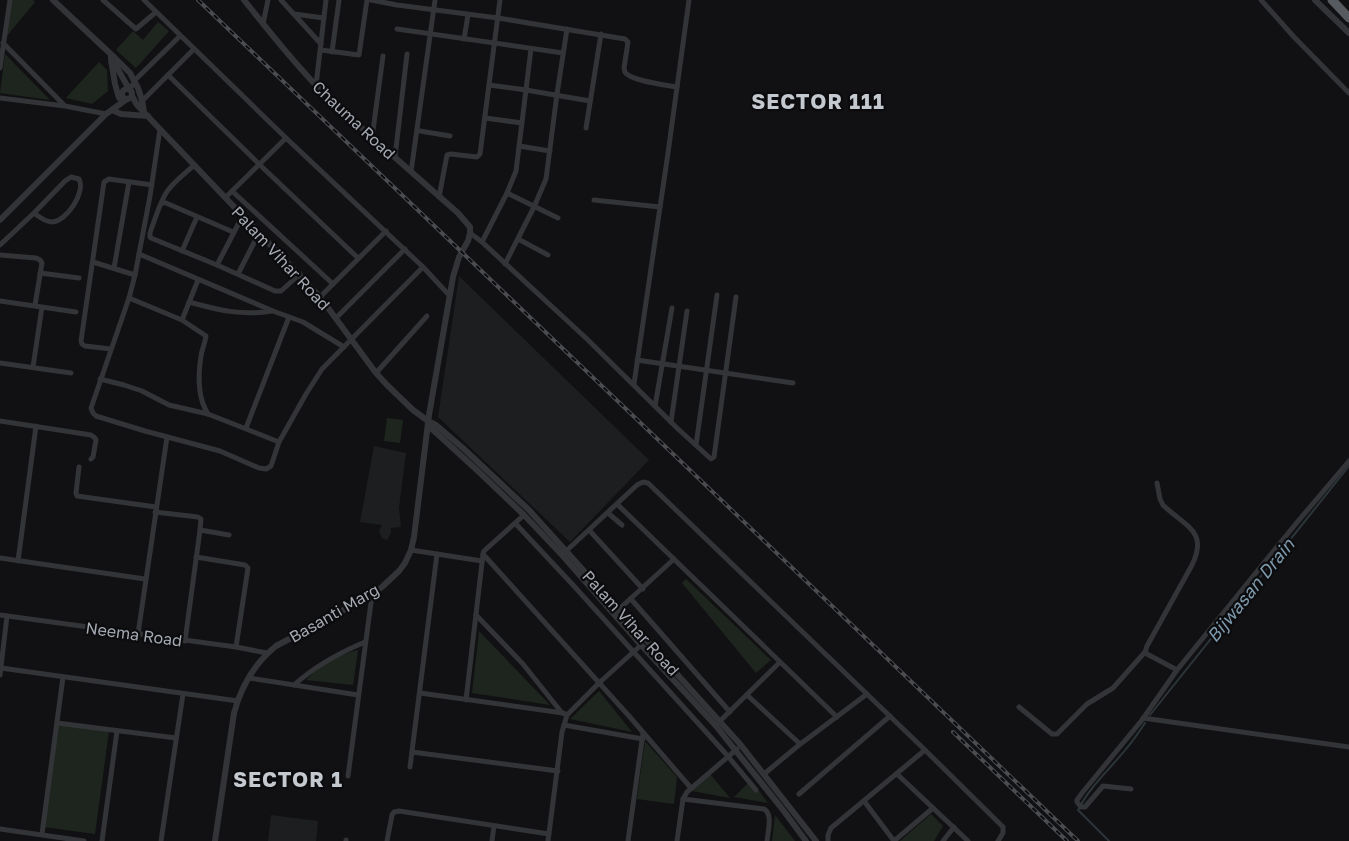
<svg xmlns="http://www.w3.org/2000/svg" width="1349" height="841" font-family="'Golos Text',sans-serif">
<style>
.built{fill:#1d1e20}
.green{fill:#1e251e}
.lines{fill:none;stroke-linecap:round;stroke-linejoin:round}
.stream{stroke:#2c353a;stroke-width:2}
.minor{stroke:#333437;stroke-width:5}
.tertiary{stroke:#333437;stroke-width:6}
.trunk{stroke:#575a5f;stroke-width:9}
.rail-casing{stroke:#4a4c50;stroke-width:4}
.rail{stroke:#0c0c0e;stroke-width:2;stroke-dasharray:5.5;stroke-linecap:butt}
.labels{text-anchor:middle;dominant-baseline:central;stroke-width:4.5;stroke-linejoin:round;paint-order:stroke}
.street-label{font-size:16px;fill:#a4a9b2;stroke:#0c0c0e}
.water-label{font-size:18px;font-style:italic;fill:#7d99ab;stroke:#0c0c0e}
.district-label{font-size:21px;font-weight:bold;letter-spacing:1px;fill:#c4c8cf;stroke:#0c0c0e}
</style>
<rect width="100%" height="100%" fill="#111113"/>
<g class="built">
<polygon points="459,276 649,460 570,542 438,417"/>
<polygon points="374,446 406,453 399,508 401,527 391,528 391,533 387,540 382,538 379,531 382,525 360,522"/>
<polygon points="271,815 318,821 316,841 268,841"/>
</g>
<g class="green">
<polygon points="11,0 33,0 35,2 6,37"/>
<polygon points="158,22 169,31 136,68 116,50 133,31 143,40"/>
<polygon points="5,54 50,100 0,93"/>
<polygon points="99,62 107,70 108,91 92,104 66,98"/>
<polygon points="387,418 403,420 400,443 384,441"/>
<polygon points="686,579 771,660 756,673 682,583"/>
<polygon points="479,631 550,705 472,693"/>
<path d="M358 650 353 685 306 680C321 665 338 655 358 650Z"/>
<polygon points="599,691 632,732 570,719"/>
<polygon points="59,724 109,731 95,834 44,827"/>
<polygon points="645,741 677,777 674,804 637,799"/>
<polygon points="710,774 730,798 692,791"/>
<polygon points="751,780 768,803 734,797"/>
<polygon points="931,814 943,826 934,841 900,841"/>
<polygon points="775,815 795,841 772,841"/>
</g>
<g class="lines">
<g class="stream">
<polyline points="1150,715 1349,466"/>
<path d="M1109 841 1078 810C1090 786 1110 769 1126 749 1133 741 1139 732 1145 723"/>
</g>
<g class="minor">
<polyline points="103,0 136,29 156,12"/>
<polyline points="144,0 286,138 423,267 449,295"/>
<polyline points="281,0 321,44"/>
<path d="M371 0 397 5 498 18 625 39 628 42 624 68C625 69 624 71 625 72 630 81 667 85 677 87"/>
<polyline points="1261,0 1294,37 1349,93"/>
<polyline points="294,14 324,18"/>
<polyline points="263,24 268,0"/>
<polyline points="397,29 563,53"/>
<polyline points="464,39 468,15"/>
<polyline points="3,43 64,105"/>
<polyline points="321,50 359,55 367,0"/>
<polyline points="332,52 339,0"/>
<polyline points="0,68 10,0"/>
<polyline points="168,75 260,165 358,258"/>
<polyline points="316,85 326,0"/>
<polyline points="489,85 526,90 590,101"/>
<polyline points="130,90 135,80 180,36"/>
<polyline points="0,98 65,106 106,114"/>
<polyline points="141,102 194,49"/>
<polyline points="485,118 522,123"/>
<polyline points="586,128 601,34"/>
<polyline points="160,129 150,196 135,275 129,298 91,408 93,413 96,416 145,431 220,451 259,468 266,469 271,466 279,442 306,394 322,369 423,267"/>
<polyline points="420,131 450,136"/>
<polyline points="372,138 383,56"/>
<polyline points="519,146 550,151"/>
<polyline points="395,157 407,54"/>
<path d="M194 165C185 174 173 182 166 193 159 205 155 219 150 233V237L151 238 217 265 275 291H281L300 274"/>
<polyline points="411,172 435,0"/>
<polyline points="232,191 333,284"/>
<polyline points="507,193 558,218"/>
<polyline points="439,197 447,155 451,154 477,157 480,154 500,0"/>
<polyline points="225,198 286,138"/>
<polyline points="594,200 660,207"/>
<polyline points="162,203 166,203 233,232"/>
<polyline points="470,233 482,242 587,339 677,428 711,459 714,457 736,297"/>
<polyline points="518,239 548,255"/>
<polyline points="482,242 507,193 516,171 531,49"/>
<path d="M0 245 34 213 65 181 71 177 79 179C86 192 67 221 52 222 45 222 39 217 34 213"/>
<polyline points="182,251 197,217"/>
<polyline points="139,254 273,311 303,322 344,347"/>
<polyline points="0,255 36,258 40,260 42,263 35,305"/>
<polyline points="93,262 135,275"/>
<polyline points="505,264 534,207 546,179 557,94 567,29"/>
<polyline points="217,265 243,215"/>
<polyline points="114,268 129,182"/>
<polyline points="40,273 79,278"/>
<polyline points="238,274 259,233"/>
<polyline points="320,297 386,231"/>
<path d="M129 298 182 320 206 336C205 343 202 349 201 356 198 375 197 397 208 414"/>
<polyline points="0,301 76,312"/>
<path d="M189 302C218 310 241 316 272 311"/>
<polyline points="336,318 405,249"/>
<polyline points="182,320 198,280"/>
<polyline points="111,349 85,346 82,344 81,341 104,182 109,179 152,185"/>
<polyline points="637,360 793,383"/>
<polyline points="0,363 71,373"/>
<polyline points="33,367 42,307"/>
<polyline points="376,373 427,316"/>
<polyline points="100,379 124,385 142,391 169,405 208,414 279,442"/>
<polyline points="634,384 668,153 689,0"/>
<polyline points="655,406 672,308"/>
<polyline points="0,421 91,435 95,438 96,440 93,457 91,459"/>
<polyline points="671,422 687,311"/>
<polyline points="246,428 289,317"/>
<polyline points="696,445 717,295"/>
<polyline points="79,467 76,493 77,496 156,507"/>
<polyline points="617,504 837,717"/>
<polyline points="155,512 198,517 201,519 200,530 185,641"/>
<polyline points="608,513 622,525"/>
<polyline points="515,523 573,585 726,754 756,790"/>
<polyline points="200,530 229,535"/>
<polyline points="589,530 643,589"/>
<polyline points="411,550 482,561"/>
<polyline points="564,553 637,485 643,482 648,483 925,750 1003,827 1003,833 998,841"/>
<polyline points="483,554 629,716 691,788"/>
<polyline points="196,557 245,565 248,568 236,647"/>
<polyline points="0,558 145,579"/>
<polyline points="18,561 36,426"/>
<polyline points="631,599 730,712"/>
<polyline points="617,611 674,559"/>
<polyline points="0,615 236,647 267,653"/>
<polyline points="476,615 523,664 562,713"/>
<polyline points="138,634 167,437"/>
<polyline points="1145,652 1147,654 1177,670"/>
<polyline points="1,668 238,701"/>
<polyline points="0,675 7,616"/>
<polyline points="249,678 358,695"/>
<path d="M294 685C315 666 339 653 365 642"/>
<polyline points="420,693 563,713 567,715"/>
<polyline points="747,695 800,744"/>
<polyline points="466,700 483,554 484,551 524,515"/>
<path d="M1019 707 1052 734H1057L1087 704 1113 688 1145 652 1147 646 1192 565C1209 530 1184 526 1163 505L1160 499 1157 483"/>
<polyline points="1143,718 1349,747"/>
<polyline points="57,723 176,738"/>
<polyline points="718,723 780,662"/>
<polyline points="564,725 643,739"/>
<polyline points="412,752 558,771"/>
<polyline points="410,767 437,554"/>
<polyline points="764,774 799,745 867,694"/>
<polyline points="897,774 968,841"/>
<polyline points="348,776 372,595"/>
<polyline points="1131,789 1103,786 1085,807 1081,807 1077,802 1077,800 1082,793 1142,720 1177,670 1294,526 1349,461"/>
<polyline points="799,794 890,716"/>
<path d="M683 799 764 809C773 814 768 831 767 841"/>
<polyline points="864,801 894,841"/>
<polyline points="0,829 84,841"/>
<polyline points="42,834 63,677"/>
<polyline points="102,841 117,731"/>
<polyline points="161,841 183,694"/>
<polyline points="346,841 346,840"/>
<polyline points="387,841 392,815 394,812 399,811 549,834"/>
<polyline points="492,841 494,826"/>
<polyline points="548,841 562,732 567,715 599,683 641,645"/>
<polyline points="628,841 643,733"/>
<polyline points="677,841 683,799 687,792 737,749"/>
<polyline points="828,841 828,835 831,828 925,750"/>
<polyline points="894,841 933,808"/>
<polyline points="943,841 954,827"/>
</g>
<g class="tertiary">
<polyline points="53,0 115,58 130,73 138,88 142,100 144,112"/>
<polyline points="1315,0 1349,33"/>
<polyline points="111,57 129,89"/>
<polyline points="111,60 115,84 119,98"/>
<circle cx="127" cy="94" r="5"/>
<polyline points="132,96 137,105 320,297 376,373 387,385 413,410 428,421 436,425 464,449 529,510 740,744 816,841"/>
<polyline points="112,110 121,114 148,116"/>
<polyline points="0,220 106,114 127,99"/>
<polyline points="429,422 432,429 479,472 524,515 562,555 641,645 716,726 783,810 806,841"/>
<path d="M215 841 234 713C241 687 255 663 276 646L372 595 382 587 399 571 405 563 411 550 414 537 429 415 453 277 459 257 468 241 470 233V227L458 213 332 102C300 70 272 35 244 0"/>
</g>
<polyline class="trunk" points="1332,0 1349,18"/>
<g class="rail-casing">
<g id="rail">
<polyline points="198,0 1078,841"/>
<polyline points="953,732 1067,841"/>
</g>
</g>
<use href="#rail" class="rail"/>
</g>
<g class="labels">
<g class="street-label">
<text transform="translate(354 120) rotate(43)">Chauma Road</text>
<text transform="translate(281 258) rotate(47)">Palam Vihar Road</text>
<text transform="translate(334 613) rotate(-30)">Basanti Marg</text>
<text transform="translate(631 623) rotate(48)">Palam Vihar Road</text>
<text transform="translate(134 634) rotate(8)">Neema Road</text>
</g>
<g class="water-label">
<text transform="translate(1250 590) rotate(-51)">Bijwasan Drain</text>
</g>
<g class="district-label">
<text x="818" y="101">SECTOR 111</text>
<text x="288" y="779">SECTOR 1</text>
</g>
</g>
</svg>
